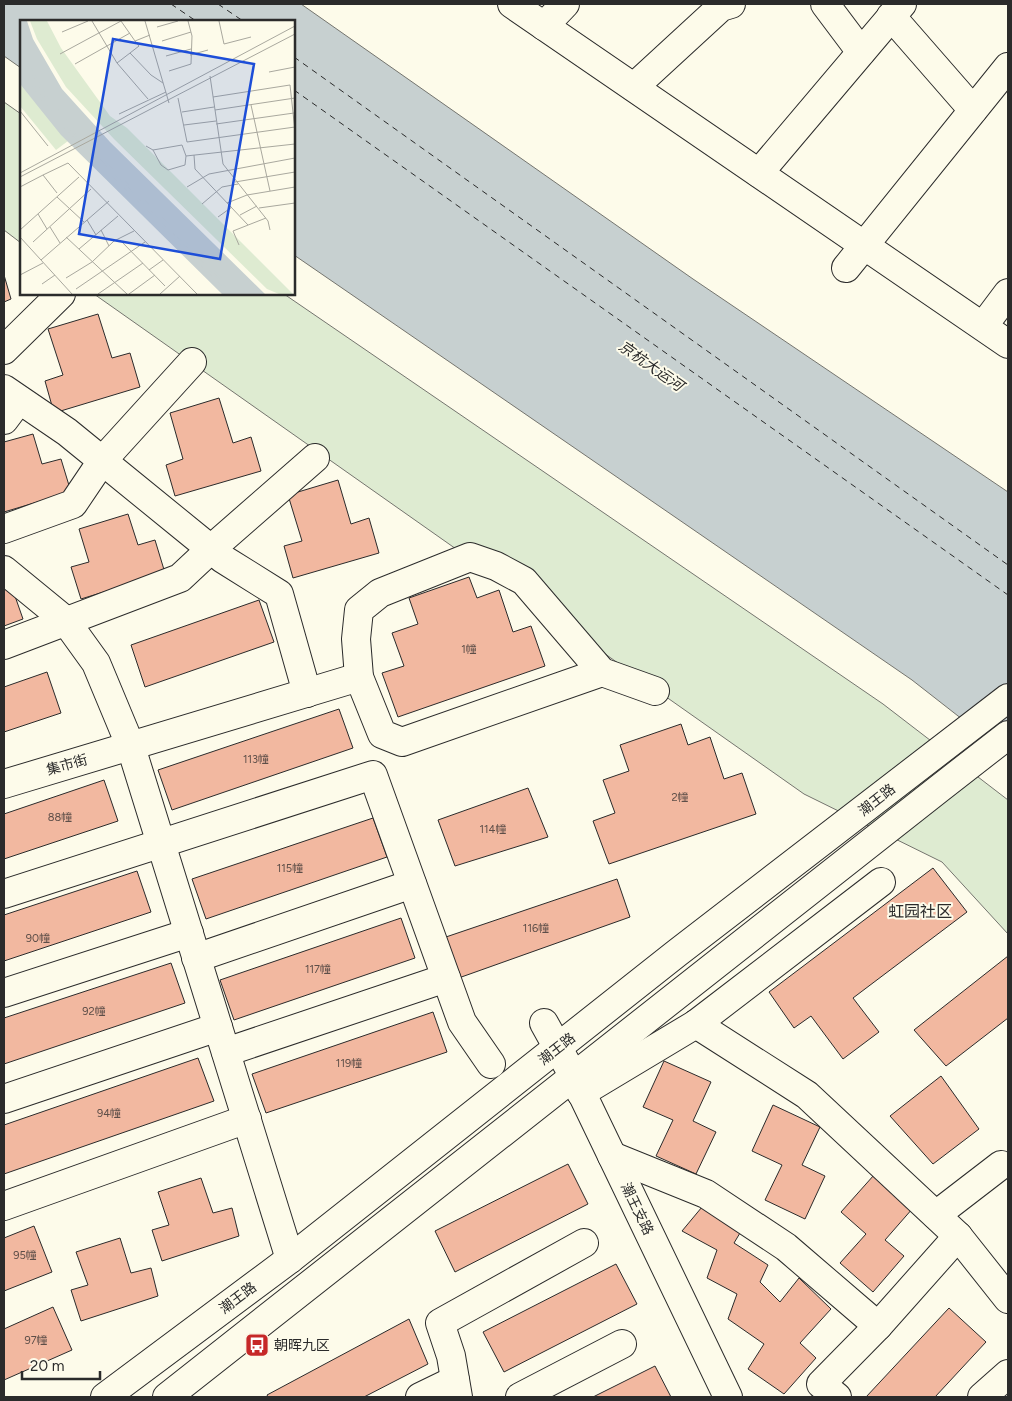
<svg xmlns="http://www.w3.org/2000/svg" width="1012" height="1401" font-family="Figtree,'Noto Sans SC',sans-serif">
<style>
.green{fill:#deebd1;stroke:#74746e}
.water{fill:#c7d0d0;stroke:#74746e}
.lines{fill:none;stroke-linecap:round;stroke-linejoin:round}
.ferry{stroke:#2b2b2b;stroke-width:1;stroke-dasharray:6 5;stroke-linecap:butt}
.building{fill:#f2b8a0;stroke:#2b2b2b}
.minor-casing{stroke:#2b2b2b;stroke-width:30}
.major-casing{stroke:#2b2b2b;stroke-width:30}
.minor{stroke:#fdfbea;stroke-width:28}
.major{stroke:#fdfbea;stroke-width:28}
.labels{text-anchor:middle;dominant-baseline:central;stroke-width:4;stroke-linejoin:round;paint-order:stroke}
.number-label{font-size:11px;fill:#5d4e48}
.street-label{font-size:14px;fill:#2b2b2b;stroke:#fdfbea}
.poi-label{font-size:14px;fill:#2b2b2b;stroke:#fdfbea;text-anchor:start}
.water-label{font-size:15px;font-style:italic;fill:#2b2b2b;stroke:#fdfbea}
.quarter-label{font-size:16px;fill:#2b2b2b;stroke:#fdfbea}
.inset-river{fill:none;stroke:#c7d0d0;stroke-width:2.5}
.inset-road{fill:none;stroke:#a9a89e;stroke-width:1}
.view{fill:#1d4ed8;fill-opacity:0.15;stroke:#1d4ed8;stroke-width:2.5}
.inset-edge{fill:none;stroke:#2b2b2b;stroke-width:2.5}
</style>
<rect width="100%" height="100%" fill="#fdfbea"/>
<g class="green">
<polygon points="4,102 21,114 21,243 4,230"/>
<polygon points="94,294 284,294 883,704 1008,800 1008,934 942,862 804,794"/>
</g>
<polygon class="water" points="4,4 301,4 693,279 1008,492 1008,755 912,680 294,255 294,21 21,21 21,68 4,56"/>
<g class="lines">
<g class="ferry">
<polyline points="171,4 196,21"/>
<polyline points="218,4 243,21"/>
<polyline points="294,57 1008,565"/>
<polyline points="294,90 1008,595"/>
</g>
</g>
<g class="building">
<polygon points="4,275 11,299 4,302"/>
<polygon points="98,314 112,358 130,353 140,387 54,413 45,381 63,375 48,329"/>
<polygon points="219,398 233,443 251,437 261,471 175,496 166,465 183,459 170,413"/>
<polygon points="33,434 42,464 61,459 71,492 4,512 4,442"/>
<polygon points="338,480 351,524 369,518 379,553 293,578 284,546 302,541 288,495"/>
<polygon points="128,514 138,545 155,540 165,573 81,599 71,567 89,562 79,529"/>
<polygon points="469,577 477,598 499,590 513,632 531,626 545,666 398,717 382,673 404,666 392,633 418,624 409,598"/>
<polygon points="9,579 23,619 4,626 4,581"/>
<polygon points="259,600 274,642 145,687 131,645"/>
<polygon points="47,672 61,713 4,732 4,687"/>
<polygon points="339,709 353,748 172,810 158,770"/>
<polygon points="681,724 688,745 710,737 724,779 742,773 756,814 609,864 593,821 615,813 603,780 629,771 620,745"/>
<polygon points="104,780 118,821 4,859 4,814"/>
<polygon points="528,788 548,837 455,866 438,820"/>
<polygon points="373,818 387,857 206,919 192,879"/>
<polygon points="933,868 967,912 853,998 879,1032 843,1059 811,1016 794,1028 769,992"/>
<polygon points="137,871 151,912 4,961 4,915"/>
<polygon points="617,879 630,917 453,980 440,939"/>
<polygon points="401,918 415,958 234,1020 220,980"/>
<polygon points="1008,956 1008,1018 946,1066 914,1030"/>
<polygon points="171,963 185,1003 4,1064 4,1018"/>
<polygon points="433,1012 447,1052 266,1113 252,1074"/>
<polygon points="198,1058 214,1101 4,1174 4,1125"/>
<polygon points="664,1061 711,1082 693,1121 716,1132 696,1174 656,1156 673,1120 643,1107"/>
<polygon points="941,1076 979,1129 933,1164 890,1116"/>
<polygon points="773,1105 820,1127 802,1165 825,1176 805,1219 765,1200 782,1165 752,1151"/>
<polygon points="568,1164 588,1204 455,1272 435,1231"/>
<polygon points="874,1175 913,1208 885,1240 904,1256 873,1292 840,1263 866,1234 841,1212"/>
<polygon points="201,1178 213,1213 232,1208 239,1236 162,1261 152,1230 169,1225 158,1192"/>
<polygon points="702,1207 743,1228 734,1243 768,1265 760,1282 780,1302 799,1278 831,1309 800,1343 816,1358 784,1394 748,1369 764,1344 728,1319 737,1294 707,1278 717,1250 682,1231"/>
<polygon points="34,1226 52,1272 4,1291 4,1238"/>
<polygon points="120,1238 131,1273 151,1268 158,1296 81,1321 71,1290 88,1285 76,1252"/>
<polygon points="616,1264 637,1304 504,1372 483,1332"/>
<polygon points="53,1307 72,1350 4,1380 4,1329"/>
<polygon points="949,1308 986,1342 935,1397 866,1397"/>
<polygon points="409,1319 428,1364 364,1397 268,1397 267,1395"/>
<polygon points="655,1366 671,1397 593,1397"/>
</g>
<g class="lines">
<g class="minor-casing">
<g id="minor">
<polyline points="512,4 1008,344"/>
<polyline points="825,4 861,52"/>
<polyline points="891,16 973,110"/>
<polyline points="544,26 565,4"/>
<polyline points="634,87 721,7 731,4"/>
<polyline points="759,173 902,4"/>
<polyline points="846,268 1008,67"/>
<polyline points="984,325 1008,293"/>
<polyline points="4,350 61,294"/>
<polyline points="4,389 67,432 223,559 279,594 307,693"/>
<polyline points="4,420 19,400"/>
<polyline points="4,529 73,504 102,461 192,362"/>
<polyline points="4,570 65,620 96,663 131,747 290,1259"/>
<polyline points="4,645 180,578 211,549 315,458"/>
<polyline points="602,672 524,581 496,566 470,557 380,593 359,610 356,639 359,677 382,734 402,742 602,672 655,691"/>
<polyline points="4,784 359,677"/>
<polyline points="4,894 373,775 462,1022 491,1064"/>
<polyline points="196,958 412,884"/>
<polyline points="4,993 189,933"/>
<polyline points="544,1023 574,1077 728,1397"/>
<polyline points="696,1024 807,1095 958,1236 1008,1299"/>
<polyline points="226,1052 446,978"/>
<polyline points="581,1093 696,1024 881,882"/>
<polyline points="4,1099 218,1027"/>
<polyline points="612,1156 706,1194 786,1247 878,1326 958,1236"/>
<polyline points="4,1206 247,1119"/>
<polyline points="936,1215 1001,1165"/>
<polyline points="420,1397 455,1380"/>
<polyline points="458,1397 451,1356 440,1323 584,1243"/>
<polyline points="520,1397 622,1344"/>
<polyline points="837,1397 821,1384 878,1326"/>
<polyline points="982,1397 1008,1374"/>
</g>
</g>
<g class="major-casing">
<g id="major">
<polyline points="105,1397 290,1259 677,953 1008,698"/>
<path d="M167 1397C447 1177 726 954 1008 735"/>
</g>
</g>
<use href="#minor" class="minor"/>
<use href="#major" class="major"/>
</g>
<defs>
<g id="bus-square" transform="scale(1.25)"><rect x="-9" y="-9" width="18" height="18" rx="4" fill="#c62828" stroke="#fdfbea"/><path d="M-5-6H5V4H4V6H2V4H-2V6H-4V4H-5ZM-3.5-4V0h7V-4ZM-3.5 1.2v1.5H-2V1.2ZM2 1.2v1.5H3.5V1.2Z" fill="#fff"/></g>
</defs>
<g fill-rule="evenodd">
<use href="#bus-square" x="257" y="1345"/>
</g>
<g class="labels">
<g class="number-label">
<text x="469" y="649">1幢</text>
<text x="256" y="759">113幢</text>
<text x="680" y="797">2幢</text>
<text x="60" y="817">88幢</text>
<text x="493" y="829">114幢</text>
<text x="290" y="868">115幢</text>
<text x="536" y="928">116幢</text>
<text x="38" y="938">90幢</text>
<text x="318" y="969">117幢</text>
<text x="94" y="1011">92幢</text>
<text x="349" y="1063">119幢</text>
<text x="109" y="1113">94幢</text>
<text x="25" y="1255">95幢</text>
<text x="36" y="1340">97幢</text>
</g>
<g class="street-label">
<text transform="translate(67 765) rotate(-16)">集市街</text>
<text transform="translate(877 800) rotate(-38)">潮王路</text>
<text transform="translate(557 1049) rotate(-38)">潮王路</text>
<text transform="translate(637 1209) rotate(64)">潮王支路</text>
<text transform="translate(238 1298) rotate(-37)">潮王路</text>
</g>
<g class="poi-label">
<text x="274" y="1345">朝晖九区</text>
</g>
<g class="water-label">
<text transform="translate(651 366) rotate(35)">京杭大运河</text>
</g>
<g class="quarter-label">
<text x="920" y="911">虹园社区</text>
</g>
</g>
<g transform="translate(20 20)">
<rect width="275" height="275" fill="#fdfbea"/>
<path d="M10 1H27L41 28 90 96 107 108 273 274H259L247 269 94 119 46 67 17 19ZM0 64 48 121 36 130 0 86Z" fill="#deebd1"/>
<path d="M0 1H7L13 19 42 69 90 122 245 274H202L41 115 0 64Z" fill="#c7d0d0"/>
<path class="inset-river" d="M0 31 28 80 61 118M0 45 29 90 57 119M67 124 216 274M64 125 211 274"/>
<path class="inset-road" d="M72 1 97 43 128 79M101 1 115 21 130 15M125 1 149 83M199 1 204 24 231 17M137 7 158 1M42 12 68 1M142 21 171 12M110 33 119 26 115 21M40 34 101 1M170 35 188 30M146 36 171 29M97 43 110 33 131 55 143 63M55 44 110 13M149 51 171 44 172 16 168 1M249 52 275 47M190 56 203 144 248 201 250 210M193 77 270 65 275 111M158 78 167 122 275 107M231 85 250 171M195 90 275 78M0 91 28 126M162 92 194 87M99 94 146 72M196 104 274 93M164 105 196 101M126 126 133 130 162 125 166 136 165 145 148 150 141 145 133 130M174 135 175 149 228 205M166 136 275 124M0 153 275 6M0 157 275 14M215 162 275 152M0 167 23 155M167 167 189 154 275 138M37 173 23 155 48 143 177 274M37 177 64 202M207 183 227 175 275 167M182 184 202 167 218 164M239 188 275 183M18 194 27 209M220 195 237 186M198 197 212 187M67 200 76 215M30 207 40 223M0 210 59 157M81 210 89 226M0 217 52 274M46 217 107 274M100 220 145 266M13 222 71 169M219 225 213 211 246 198M59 229 98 196M21 240 89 181M129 250 143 240M0 255 23 243M46 258 72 242 94 221 114 211M22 264 35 255M56 269 125 222M78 274 123 243M109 274 135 255M140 274 160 256"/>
<path class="view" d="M93 19 234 44 200 239 59 214Z"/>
<rect width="275" height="275" class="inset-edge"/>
</g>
<rect width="1012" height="1401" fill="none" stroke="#2b2b2b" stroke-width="10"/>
<path d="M22 1371v8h78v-8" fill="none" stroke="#2b2b2b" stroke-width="2.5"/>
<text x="30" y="1371" font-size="15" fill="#2b2b2b" stroke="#fdfbea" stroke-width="4" paint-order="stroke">20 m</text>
</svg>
